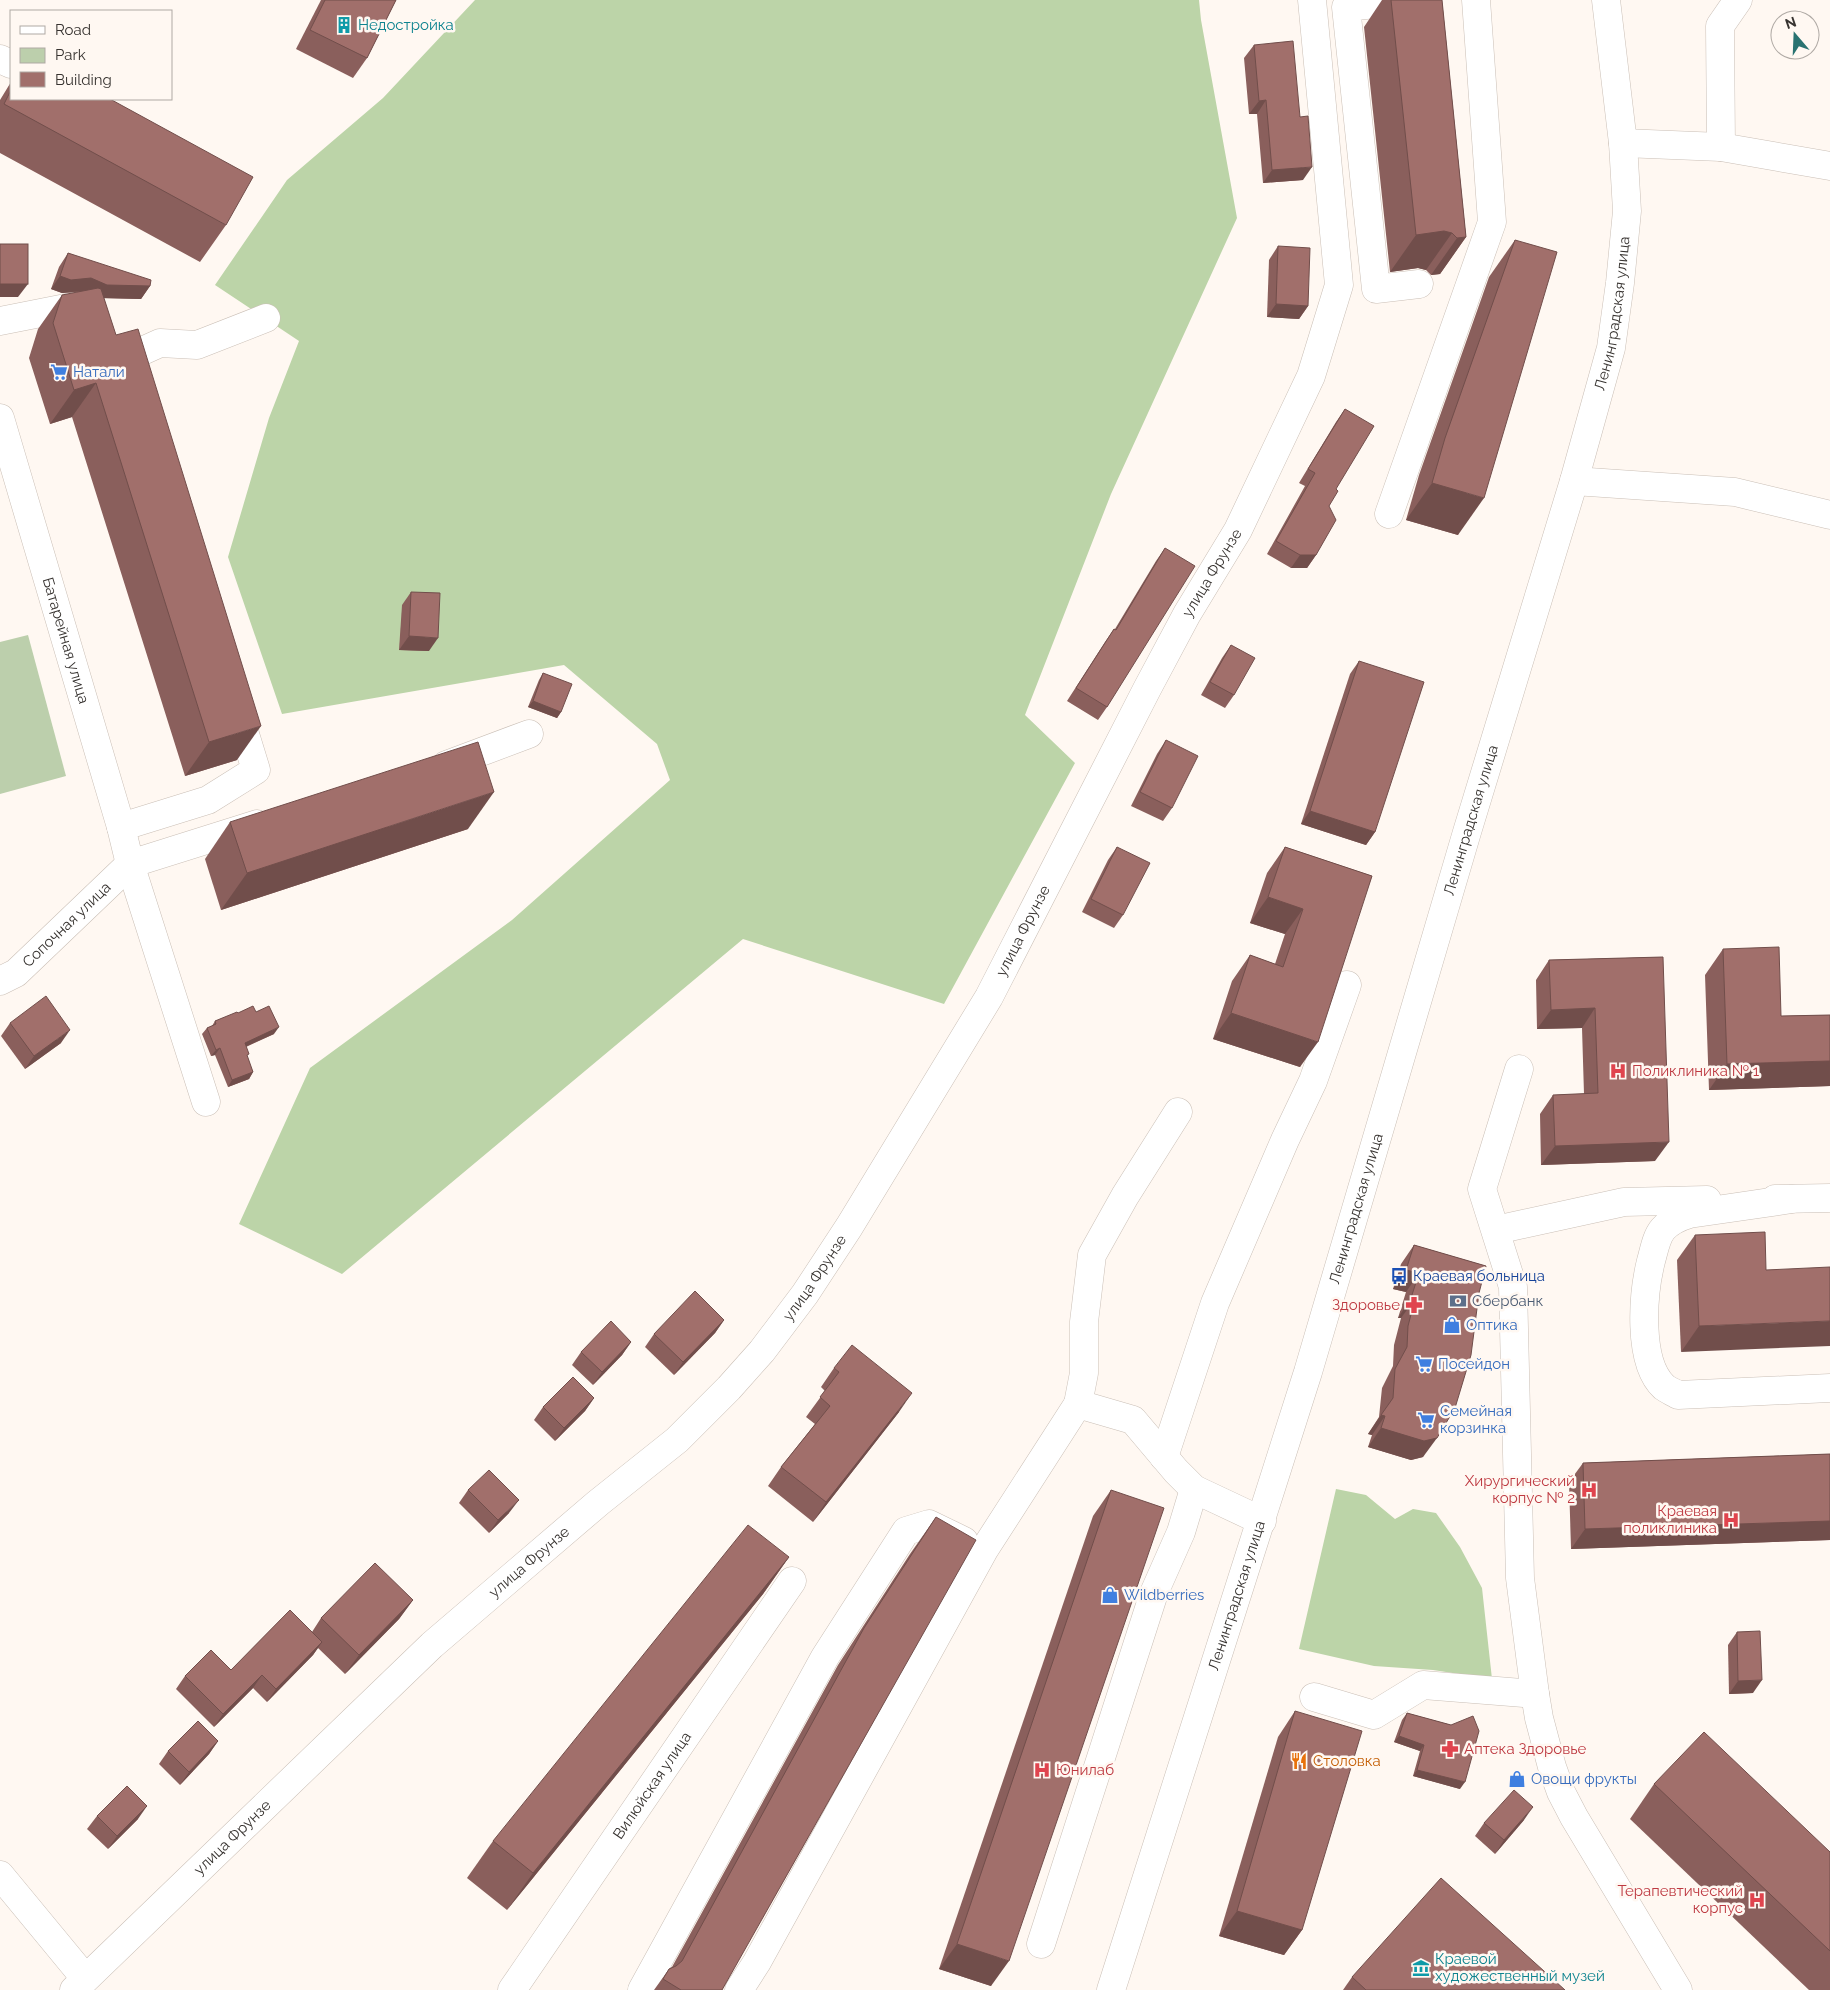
<svg xmlns="http://www.w3.org/2000/svg" width="1830" height="1990" font-family="Raleway,sans-serif">
<style>
.green{fill:#bccfac}
.forest{fill:#bcd4a8}
.lines{fill:none;stroke-linecap:round;stroke-linejoin:round}
.minor-casing{stroke:#cabfb6;stroke-width:29}
.major-casing{stroke:#cabfb6;stroke-width:29}
.minor{stroke:#fff;stroke-width:28}
.major{stroke:#fff;stroke-width:28}
.wall{fill:#8a5f5c}
.shaded-wall{fill:#714e4b}
.building{fill:#a16f6b;stroke:#714e4b}
.labels{text-anchor:middle;dominant-baseline:central;stroke-width:5;stroke-linejoin:round;paint-order:stroke}
.culture-label{font-size:15px;fill:#0d838f;stroke:#fff8f2;text-anchor:start}
.street-label{font-size:15px;fill:#373330;stroke:#fff8f2}
.shop-label{font-size:15px;fill:#366cbe;stroke:#fff8f2;text-anchor:start}
.health-label{font-size:15px;fill:#be3a42;stroke:#fff8f2;text-anchor:end}
.transit-label{font-size:15px;fill:#164399;stroke:#fff8f2;text-anchor:start}
.service-label{font-size:15px;fill:#4e5e75;stroke:#fff8f2;text-anchor:start}
.food-label{font-size:15px;fill:#c56008;stroke:#fff8f2;text-anchor:start}
</style>
<rect width="100%" height="100%" fill="#fff8f2"/>
<polygon class="green" points="28,635 66,776 0,794 0,642"/>
<g class="forest">
<polygon points="475,0 1199,0 1201,20 1237,218 1111,494 1025,715 1075,763 944,1004 743,939 342,1274 239,1224 310,1068 512,920 670,780 657,744 564,665 282,714 228,557 269,418 299,341 215,285 287,180 383,98"/>
<polygon points="1336,1489 1366,1495 1395,1519 1413,1509 1436,1513 1460,1547 1482,1588 1492,1679 1433,1670 1374,1666 1299,1649"/>
</g>
<g class="lines">
<g class="minor-casing">
<g id="minor">
<polyline points="1415,0 1346,7 1376,289 1419,284"/>
<polyline points="0,59 11,64"/>
<polyline points="1623,143 1721,147 1830,166"/>
<polyline points="1721,147 1720,26 1738,0"/>
<polyline points="0,321 76,306 86,310"/>
<polyline points="129,357 160,343 197,345 266,318"/>
<path id="s1" d="M0 418 121 827 130 864 206 1102"/>
<polyline points="1574,481 1735,492 1830,515"/>
<polyline points="1389,514 1492,222 1476,0"/>
<polyline points="446,765 529,734"/>
<polyline points="121,827 208,800 256,770 237,708"/>
<path id="s2" d="M0 981 16 973 130 864 257 824"/>
<polyline points="1519,1069 1482,1189 1513,1287 1520,1578 1535,1694 1539,1718 1552,1767 1561,1792 1574,1817 1678,1990"/>
<polyline points="1775,1199 1830,1198"/>
<path d="M1792 1199 1689 1214C1679 1217 1670 1221 1663 1229 1656 1237 1654 1251 1651 1261 1643 1293 1637 1362 1664 1387 1668 1390 1673 1392 1678 1395L1830 1388"/>
<polyline points="1496,1230 1624,1202 1707,1200"/>
<polyline points="1078,1404 1084,1373 1084,1322 1092,1255 1125,1196 1178,1112"/>
<polyline points="1164,1457 1215,1303 1285,1140 1313,1081 1347,985"/>
<polyline points="1314,1697 1374,1715 1423,1685 1535,1694"/>
<polyline points="0,1875 85,1978"/>
<polyline points="1041,1944 1154,1593 1181,1532 1194,1489"/>
<path id="s3" d="M74 1990 432 1645 598 1503 677 1440 729 1388 762 1351 805 1294 849 1227 989 997 1147 689 1187 614 1238 530 1311 376 1339 285 1312 0"/>
<path id="s4" d="M512 1990 792 1581"/>
<polyline points="642,1990 825,1657 906,1531 929,1524 964,1541"/>
<polyline points="739,1990 757,1962 984,1550 1078,1404 1133,1420 1176,1471 1194,1489 1262,1521"/>
</g>
</g>
<g class="major-casing">
<g id="major">
<path id="s5" d="M1111 1990 1308 1372 1467 832 1574 481 1611 348 1620 283 1627 211 1623 143 1606 0"/>
</g>
</g>
<use href="#minor" class="minor"/>
<use href="#major" class="major"/>
</g>
<g class="wall">
<polygon points="321,0 396,0 367,58 353,78 296,49"/>
<polygon points="1382,0 1442,0 1466,237 1440,274 1431,275 1426,270 1418,268 1390,272 1364,27"/>
<polygon points="1254,45 1300,117 1303,180 1263,183 1257,114 1249,114 1244,58"/>
<polygon points="11,82 11,99 226,225 200,262 0,153 0,100"/>
<polygon points="1515,240 1458,535 1406,520 1419,475 1489,277"/>
<polygon points="1278,246 1308,306 1299,319 1267,317 1269,260"/>
<polygon points="68,253 150,286 141,299 104,298 237,760 185,776 72,417 50,424 29,358 38,329 62,295 80,292 62,293 51,289 59,267"/>
<polygon points="1345,409 1329,506 1316,555 1307,568 1291,568 1267,554 1305,486 1299,483 1336,422"/>
<polygon points="1165,548 1107,707 1098,720 1067,701 1105,642 1114,629 1115,629 1156,561"/>
<polygon points="411,592 429,651 399,650 402,605"/>
<polygon points="1231,645 1234,695 1225,708 1201,695 1222,658"/>
<polygon points="1359,661 1375,832 1366,845 1301,824 1350,674"/>
<polygon points="543,673 561,712 557,718 528,707 539,680"/>
<polygon points="1166,740 1172,808 1163,821 1131,806 1157,754"/>
<polygon points="230,822 468,829 221,910 205,859"/>
<polygon points="1117,847 1123,915 1114,928 1082,912 1108,860"/>
<polygon points="1285,847 1372,876 1300,1067 1213,1039 1232,981 1250,955 1275,964 1285,934 1250,923 1267,873"/>
<polygon points="1723,949 1781,1016 1830,1015 1830,1086 1709,1090 1705,975"/>
<polygon points="1663,957 1655,1161 1541,1165 1540,1114 1553,1095 1584,1094 1582,1028 1537,1029 1536,980 1549,960"/>
<polygon points="256,1012 274,1034 246,1047 247,1057 253,1072 249,1079 228,1087 215,1055 211,1056 202,1034 207,1028 212,1026 215,1021 238,1013"/>
<polygon points="10,1023 61,1043 25,1069 1,1036"/>
<polygon points="1695,1235 1766,1270 1681,1352 1677,1260"/>
<polygon points="1414,1245 1486,1266 1423,1457 1411,1460 1368,1447 1372,1435 1368,1434 1379,1417 1382,1388 1393,1366 1394,1345 1401,1318 1398,1318 1406,1292 1393,1289 1401,1264"/>
<polygon points="724,1320 715,1333 674,1375 645,1347 654,1334"/>
<polygon points="631,1342 622,1355 593,1385 572,1365 581,1352"/>
<polygon points="834,1368 899,1412 813,1522 768,1486 781,1467 815,1424 806,1417 825,1391 821,1387"/>
<polygon points="594,1398 585,1411 555,1441 534,1420 543,1407"/>
<polygon points="1830,1454 1830,1540 1571,1549 1569,1482 1583,1463"/>
<polygon points="468,1490 509,1513 489,1533 459,1503"/>
<polygon points="1111,1490 991,1986 939,1969 1093,1516"/>
<polygon points="936,1517 722,1990 654,1990 669,1969 672,1967 838,1665 910,1554"/>
<polygon points="789,1557 763,1594 507,1910 467,1878 493,1841"/>
<polygon points="413,1600 399,1619 345,1674 318,1648 313,1655 267,1702 253,1688 214,1727 176,1689 185,1676 231,1670 312,1632 321,1618"/>
<polygon points="1737,1632 1753,1693 1729,1694 1728,1645"/>
<polygon points="1295,1711 1302,1930 1284,1955 1219,1936 1278,1737"/>
<polygon points="1407,1713 1451,1725 1460,1789 1413,1776 1420,1751 1394,1742 1402,1720"/>
<polygon points="218,1741 209,1754 180,1785 159,1764 168,1751"/>
<polygon points="1654,1784 1830,1852 1830,1990 1809,1990 1630,1819"/>
<polygon points="97,1816 138,1819 108,1849 87,1829"/>
<polygon points="1524,1820 1495,1854 1475,1836 1484,1823"/>
<polygon points="1352,1977 1565,1990 1343,1990"/>
</g>
<g class="shaded-wall">
<polygon points="1266,100 1257,114 1249,114 1259,101"/>
<polygon points="1312,167 1303,180 1263,183 1272,170"/>
<polygon points="1444,231 1452,233 1426,270 1418,268 1390,272 1416,235"/>
<polygon points="1466,237 1440,274 1431,275 1457,238"/>
<polygon points="60,276 91,278 150,286 141,299 98,298 81,291 62,293 51,289"/>
<polygon points="0,284 28,284 18,297 0,297"/>
<polygon points="1276,304 1308,306 1299,319 1267,317"/>
<polygon points="96,383 72,417 50,424 74,390"/>
<polygon points="1432,483 1484,498 1458,535 1406,520"/>
<polygon points="1300,555 1316,555 1307,568 1291,568"/>
<polygon points="409,636 438,638 429,651 399,650"/>
<polygon points="533,701 561,712 557,718 528,707"/>
<polygon points="261,726 237,760 185,776 209,742"/>
<polygon points="494,792 468,829 221,910 247,873"/>
<polygon points="1310,811 1375,832 1366,845 1301,824"/>
<polygon points="1268,897 1303,909 1285,934 1250,923"/>
<polygon points="1595,1008 1582,1028 1537,1029 1551,1010"/>
<polygon points="1231,1013 1318,1042 1300,1067 1213,1039"/>
<polygon points="279,1027 274,1034 240,1049 245,1043"/>
<polygon points="70,1030 61,1043 25,1069 34,1056"/>
<polygon points="220,1048 215,1055 211,1056 216,1050"/>
<polygon points="1830,1061 1830,1086 1709,1090 1727,1064"/>
<polygon points="253,1072 249,1079 228,1087 232,1080"/>
<polygon points="1669,1142 1655,1161 1541,1165 1555,1146"/>
<polygon points="1406,1270 1419,1273 1406,1292 1393,1289"/>
<polygon points="1411,1298 1415,1299 1401,1318 1398,1318"/>
<polygon points="724,1320 715,1333 674,1375 683,1362"/>
<polygon points="1830,1321 1830,1346 1681,1352 1699,1326"/>
<polygon points="631,1342 622,1355 593,1385 602,1372"/>
<polygon points="912,1393 899,1412 813,1522 826,1502"/>
<polygon points="594,1398 585,1411 555,1441 564,1428"/>
<polygon points="1381,1415 1385,1416 1372,1435 1368,1434"/>
<polygon points="1381,1428 1437,1438 1423,1457 1411,1460 1368,1447"/>
<polygon points="519,1500 509,1513 489,1533 498,1520"/>
<polygon points="1830,1521 1830,1540 1571,1549 1585,1529"/>
<polygon points="789,1557 763,1594 507,1910 533,1873"/>
<polygon points="413,1600 399,1619 345,1674 359,1655"/>
<polygon points="322,1642 313,1655 267,1702 276,1689"/>
<polygon points="262,1675 253,1688 214,1727 223,1714"/>
<polygon points="1762,1680 1753,1693 1729,1694 1738,1681"/>
<polygon points="1399,1736 1424,1745 1420,1751 1394,1742"/>
<polygon points="218,1741 209,1754 180,1785 189,1772"/>
<polygon points="1417,1770 1465,1782 1460,1789 1413,1776"/>
<polygon points="147,1806 138,1819 108,1849 117,1836"/>
<polygon points="1533,1807 1524,1820 1495,1854 1504,1840"/>
<polygon points="1237,1911 1302,1930 1284,1955 1219,1936"/>
<polygon points="957,1944 1009,1961 991,1986 939,1969"/>
</g>
<g class="building">
<polygon points="325,0 396,0 367,58 310,30"/>
<polygon points="1391,0 1442,0 1466,237 1457,238 1452,233 1444,231 1416,235"/>
<polygon points="1293,41 1300,117 1308,116 1312,167 1272,170 1266,100 1259,101 1254,45"/>
<polygon points="11,90 11,99 110,99 253,177 226,225 4,104"/>
<polygon points="1515,240 1557,252 1484,498 1432,483 1445,438"/>
<rect x="0" y="244" width="28" height="40"/>
<polygon points="1278,246 1310,248 1308,306 1276,304"/>
<polygon points="68,253 151,280 150,286 107,285 91,278 71,280 60,276"/>
<polygon points="98,288 101,289 116,335 138,329 261,726 209,742 96,383 74,390 53,323 62,295"/>
<polygon points="1345,409 1374,426 1336,489 1338,491 1329,506 1336,520 1316,555 1300,555 1276,541 1315,473 1308,469"/>
<polygon points="1165,548 1195,566 1107,707 1076,688 1114,629 1116,630"/>
<polygon points="411,592 440,593 438,638 409,636"/>
<polygon points="1231,645 1255,658 1234,695 1210,682"/>
<polygon points="1359,661 1424,682 1375,832 1310,811"/>
<polygon points="543,673 572,684 561,712 533,701"/>
<polygon points="1166,740 1198,756 1172,808 1140,792"/>
<polygon points="478,742 494,792 247,873 230,822"/>
<polygon points="1117,847 1150,863 1123,915 1091,899"/>
<polygon points="1285,847 1372,876 1318,1042 1231,1013 1250,955 1283,967 1303,909 1268,897"/>
<polygon points="1779,947 1781,1016 1830,1015 1830,1061 1727,1064 1723,949"/>
<polygon points="1663,957 1669,1142 1555,1146 1553,1095 1598,1093 1595,1008 1551,1010 1549,960"/>
<polygon points="46,996 70,1030 34,1056 10,1023"/>
<polygon points="253,1006 256,1012 269,1006 279,1027 245,1043 249,1054 247,1055 253,1072 232,1080 220,1048 216,1050 207,1028 216,1024 215,1021 237,1012 238,1013"/>
<polygon points="1765,1232 1766,1270 1830,1267 1830,1321 1699,1326 1695,1235"/>
<polygon points="1414,1245 1486,1266 1479,1293 1471,1355 1455,1408 1437,1438 1424,1441 1381,1428 1385,1416 1381,1415 1393,1398 1395,1369 1407,1347 1408,1326 1415,1299 1411,1298 1419,1273 1406,1270"/>
<polygon points="695,1291 724,1320 683,1362 654,1334"/>
<polygon points="611,1321 631,1342 602,1372 581,1352"/>
<polygon points="852,1345 912,1393 826,1502 781,1467 830,1406 820,1397 839,1372 834,1368"/>
<polygon points="573,1377 594,1398 564,1428 543,1407"/>
<polygon points="1830,1454 1830,1521 1585,1529 1583,1463"/>
<polygon points="489,1470 519,1500 498,1520 468,1490"/>
<polygon points="1111,1490 1164,1508 1009,1961 957,1944"/>
<polygon points="936,1517 976,1540 722,1990 681,1990 663,1979 669,1969 676,1966 682,1961 864,1628"/>
<polygon points="748,1525 789,1557 533,1873 493,1841"/>
<polygon points="375,1563 413,1600 359,1655 321,1618"/>
<polygon points="290,1610 322,1642 276,1689 262,1675 223,1714 185,1676 211,1650 231,1670"/>
<polygon points="1760,1631 1762,1680 1738,1681 1737,1632"/>
<polygon points="1295,1711 1362,1731 1302,1930 1237,1911"/>
<polygon points="1407,1713 1451,1725 1473,1716 1479,1731 1465,1782 1417,1770 1424,1745 1399,1736"/>
<polygon points="198,1721 218,1741 189,1772 168,1751"/>
<polygon points="1704,1732 1830,1852 1830,1951 1654,1784"/>
<polygon points="127,1786 147,1806 117,1836 97,1816"/>
<polygon points="1514,1790 1533,1807 1504,1840 1484,1823"/>
<polygon points="1441,1878 1565,1990 1366,1990 1352,1977"/>
</g>
<defs>
<g id="building-bare" transform="scale(1.35)"><path d="M-4-6H4V6H1V3H-1V6H-4ZM-2.5-4.3h1.7v1.8h-1.7ZM.8-4.3h1.7v1.8H.8ZM-2.5-1h1.7V.8h-1.7ZM.8-1h1.7V.8H.8Z" fill="#0f9aa8" stroke="#fff8f2" stroke-width="2.5" paint-order="stroke"/></g>
<g id="supermarket-bare" transform="scale(1.35)"><path d="M-6-5.5h2.5l.6 2H6L4.5 2H-2.5L-4.4-4H-6ZM-1.5 3.2a1.3 1.3 0 1 0 .1 0ZM3 3.2a1.3 1.3 0 1 0 .1 0Z" fill="#3f7fe0" stroke="#fff8f2" stroke-width="2.5" paint-order="stroke"/></g>
<g id="hospital-bare" transform="scale(1.35)"><path d="M-5-5h3v3.5h4V-5h3V5h-3V1.5h-4V5h-3Z" fill="#e0444e" stroke="#fff8f2" stroke-width="2.5" paint-order="stroke"/></g>
<g id="bus-bare" transform="scale(1.35)"><path d="M-5-6H5V4H4V6H2V4H-2V6H-4V4H-5ZM-3.5-4V0h7V-4ZM-3.5 1.2v1.5H-2V1.2ZM2 1.2v1.5H3.5V1.2Z" fill="#1a4fb4" stroke="#fff8f2" stroke-width="2.5" paint-order="stroke"/></g>
<g id="bank-bare" transform="scale(1.35)"><path d="M-6-4H6V4H-6ZM0-2.3a2.3 2.3 0 1 0 0 4.6a2.3 2.3 0 1 0 0-4.6Z" fill="#5c6f8a" stroke="#fff8f2" stroke-width="2.5" paint-order="stroke"/></g>
<g id="pharmacy-bare" transform="scale(1.35)"><path d="M-2-6h4v4h4v4h-4v4h-4v-4h-4v-4h4Z" fill="#e0444e" stroke="#fff8f2" stroke-width="2.5" paint-order="stroke"/></g>
<g id="shop-bare" transform="scale(1.35)"><path d="M-5-2.5h2.3a2.7 3.5 0 0 1 5.4 0H5L5.5 6h-11ZM-1.5-2.5h3a1.5 2.3 0 0 0-3 0Z" fill="#3f7fe0" stroke="#fff8f2" stroke-width="2.5" paint-order="stroke"/></g>
<g id="restaurant-bare" transform="scale(1.35)"><path d="M-5-6h1v4h1v-4h1v4h1v-4h1v5L-1.5 .5V6h-2V.5L-5-1ZM5-6V6H3V1.5H1.5Q1.5-4 5-6Z" fill="#e8710a" stroke="#fff8f2" stroke-width="2.5" paint-order="stroke"/></g>
<g id="museum-bare" transform="scale(1.35)"><path d="M0-6L6-3V-2H-6V-3ZM-5-1h2V3h-2ZM-1-1h2V3h-2ZM3-1h2V3H3ZM-6 4H6V6H-6Z" fill="#0f9aa8" stroke="#fff8f2" stroke-width="2.5" paint-order="stroke"/></g>
</defs>
<g fill-rule="evenodd">
<use href="#building-bare" x="344" y="25"/>
<use href="#supermarket-bare" x="59" y="372"/>
<use href="#hospital-bare" x="1618" y="1071"/>
<use href="#bus-bare" x="1399" y="1276"/>
<use href="#bank-bare" x="1458" y="1301"/>
<use href="#pharmacy-bare" x="1414" y="1305"/>
<use href="#shop-bare" x="1452" y="1325"/>
<use href="#supermarket-bare" x="1424" y="1364"/>
<use href="#supermarket-bare" x="1426" y="1420"/>
<use href="#hospital-bare" x="1589" y="1490"/>
<use href="#hospital-bare" x="1731" y="1520"/>
<use href="#shop-bare" x="1110" y="1595"/>
<use href="#pharmacy-bare" x="1450" y="1749"/>
<use href="#restaurant-bare" x="1299" y="1761"/>
<use href="#hospital-bare" x="1042" y="1770"/>
<use href="#shop-bare" x="1517" y="1779"/>
<use href="#hospital-bare" x="1757" y="1900"/>
<use href="#museum-bare" x="1421" y="1968"/>
</g>
<g class="labels">
<g class="culture-label">
<text x="358" y="25">Недостройка</text>
<text x="1435" y="1959">Краевой<tspan x="1435" dy="17">художественный музей</tspan></text>
</g>
<g class="street-label">
<text stroke="none"><textPath href="#s5" startOffset="1751">Ленинградская улица</textPath></text>
<text stroke="none"><textPath href="#s3" startOffset="1840">улица Фрунзе</textPath></text>
<text stroke="none"><textPath href="#s1" startOffset="232">Батарейная улица</textPath></text>
<text stroke="none"><textPath href="#s5" startOffset="1224">Ленинградская улица</textPath></text>
<text stroke="none"><textPath href="#s2" startOffset="88">Сопочная улица</textPath></text>
<text stroke="none"><textPath href="#s3" startOffset="1435">улица Фрунзе</textPath></text>
<text stroke="none"><textPath href="#s5" startOffset="819">Ленинградская улица</textPath></text>
<text stroke="none"><textPath href="#s3" startOffset="1030">улица Фрунзе</textPath></text>
<text stroke="none"><textPath href="#s3" startOffset="625">улица Фрунзе</textPath></text>
<text stroke="none"><textPath href="#s5" startOffset="414">Ленинградская улица</textPath></text>
<text stroke="none"><textPath href="#s4" startOffset="248">Вилюйская улица</textPath></text>
<text stroke="none"><textPath href="#s3" startOffset="220">улица Фрунзе</textPath></text>
</g>
<g class="shop-label">
<text x="73" y="372">Натали</text>
<text x="1466" y="1325">Оптика</text>
<text x="1438" y="1364">Посейдон</text>
<text x="1440" y="1411">Семейная<tspan x="1440" dy="17">корзинка</tspan></text>
<text x="1124" y="1595">Wildberries</text>
<text x="1531" y="1779">Овощи фрукты</text>
</g>
<g class="health-label">
<text x="1632" y="1071" text-anchor="start">Поликлиника № 1</text>
<text x="1400" y="1305">Здоровье</text>
<text x="1575" y="1481">Хирургический<tspan x="1575" dy="17">корпус № 2</tspan></text>
<text x="1717" y="1511">Краевая<tspan x="1717" dy="17">поликлиника</tspan></text>
<text x="1464" y="1749" text-anchor="start">Аптека Здоровье</text>
<text x="1056" y="1770" text-anchor="start">Юнилаб</text>
<text x="1743" y="1891">Терапевтический<tspan x="1743" dy="17">корпус</tspan></text>
</g>
<g class="transit-label">
<text x="1413" y="1276">Краевая больница</text>
</g>
<g class="service-label">
<text x="1472" y="1301">Сбербанк</text>
</g>
<g class="food-label">
<text x="1313" y="1761">Столовка</text>
</g>
</g>
<rect x="10" y="10" width="162" height="90" fill="#fff8f2" stroke="#afa9a4"/>
<rect x="20" y="26" width="25" height="8" fill="#ffffff" stroke="#afa9a4"/>
<text x="55" y="35" font-size="15" fill="#373330">Road</text>
<rect x="20" y="48" width="25" height="15" fill="#bccfac" stroke="#afa9a4"/>
<text x="55" y="60" font-size="15" fill="#373330">Park</text>
<rect x="20" y="72" width="25" height="15" fill="#a16f6b" stroke="#afa9a4"/>
<text x="55" y="85" font-size="15" fill="#373330">Building</text>
<g transform="translate(1795 35) rotate(341)"><circle r="24" fill="#fff8f2" stroke="#afa9a4"/>
<path d="M0-4L9 19L0 12L-9 19Z" fill="#297371"/>
<text y="-8" font-size="14" font-weight="bold" text-anchor="middle" fill="#373330">N</text>
</g>
</svg>
